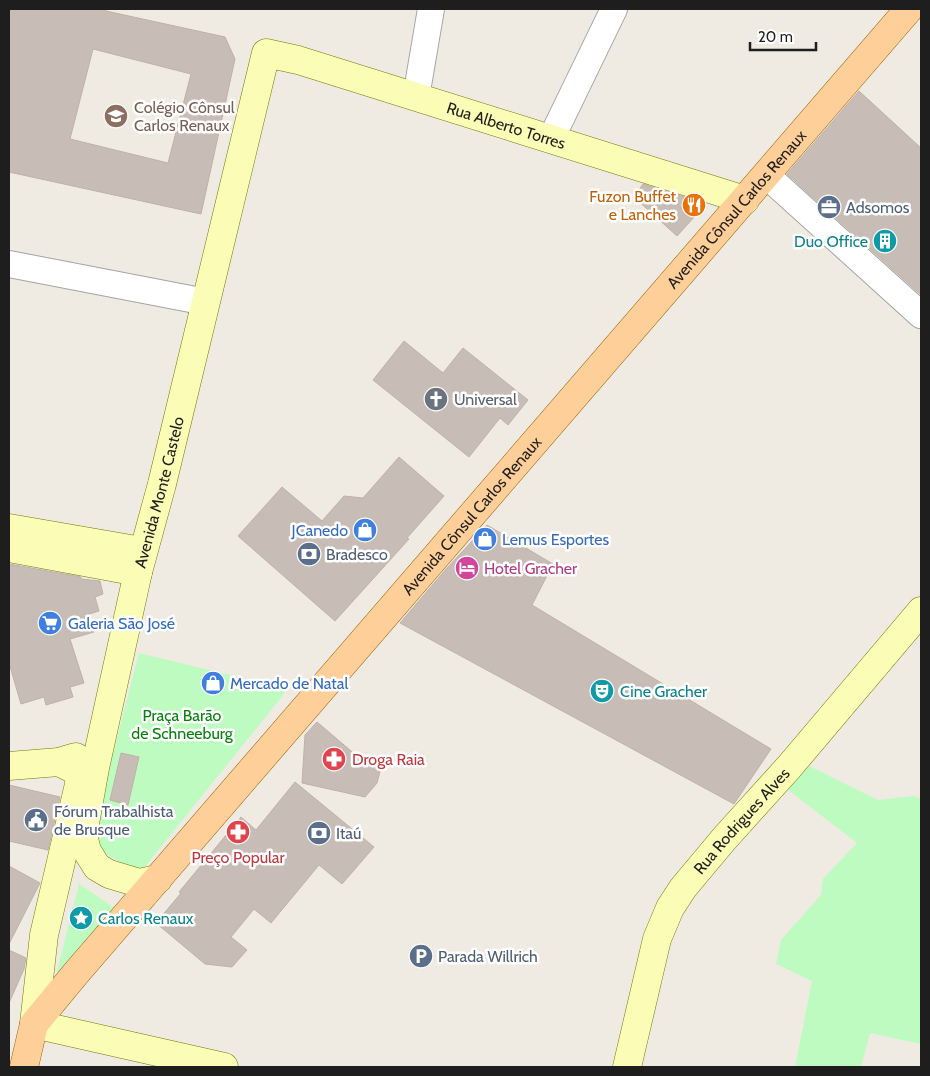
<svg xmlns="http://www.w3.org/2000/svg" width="930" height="1076" font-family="Cabin,sans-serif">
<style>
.park{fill:#befbc1}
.building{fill:#c7bdb6;stroke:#c1b1a5;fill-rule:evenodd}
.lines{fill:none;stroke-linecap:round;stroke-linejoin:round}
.street-casing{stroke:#a5a5a5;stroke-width:28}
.secondary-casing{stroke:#707901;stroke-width:29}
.primary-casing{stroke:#986000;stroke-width:29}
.street{stroke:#fff;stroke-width:26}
.secondary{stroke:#fbfcb5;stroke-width:28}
.primary{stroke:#ffcf99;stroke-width:28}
.labels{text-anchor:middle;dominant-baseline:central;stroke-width:5;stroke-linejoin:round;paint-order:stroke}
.education-label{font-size:16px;fill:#785e54;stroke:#fff;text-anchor:start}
.street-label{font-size:16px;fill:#1e1e1e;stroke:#fff}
.food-label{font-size:16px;fill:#c56008;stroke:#fff;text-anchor:end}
.service-label{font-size:16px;fill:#4e5e75;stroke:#fff;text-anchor:start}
.culture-label{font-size:16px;fill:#0d838f;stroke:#fff;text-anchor:start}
.worship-label{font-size:16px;fill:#5b616d;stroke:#fff;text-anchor:start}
.shop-label{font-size:16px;fill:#366cbe;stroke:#fff;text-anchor:start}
.hotel-label{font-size:16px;fill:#b23c85;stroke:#fff;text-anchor:start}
.park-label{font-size:16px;fill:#07800d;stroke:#fff}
.health-label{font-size:16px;fill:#be3a42;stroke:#fff;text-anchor:start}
</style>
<rect width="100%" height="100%" fill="#efebe3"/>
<g class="park">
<polygon points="139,653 288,689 139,874 100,850 94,828"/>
<polygon points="807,765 878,800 914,796 921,799 921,1044 870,1033 861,1067 795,1067 812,981 776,964 781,940 821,895 823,879 857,843 787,789"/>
<polygon points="79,884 115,908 55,979"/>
</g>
<g class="building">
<path d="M9 9H106V11L225 37 235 59 201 214 9 172ZM93 49 191 74 168 163 70 139Z"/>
<polygon points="859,91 921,148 921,295 787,174"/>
<polygon points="643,184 706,204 677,236 634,197"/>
<polygon points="404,341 443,373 463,348 528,400 508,425 500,418 469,457 373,380"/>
<polygon points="399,457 444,496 407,538 409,539 335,621 238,536 282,487 322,521 344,496 363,498"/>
<polygon points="487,525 553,564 532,605 771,749 734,804 400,623 447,568"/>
<polygon points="9,564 81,577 81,579 100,581 103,594 95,597 99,611 89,614 94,632 70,639 84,683 70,687 73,697 46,705 44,697 21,704 9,663"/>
<polygon points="317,722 357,756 382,764 377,783 365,797 302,783 305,735"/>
<polygon points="121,753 139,757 128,805 110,800"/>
<polygon points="295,782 374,847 342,884 319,865 271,923 254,909 231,937 247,950 232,967 205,964 156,923 181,893 179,892 241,817 256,830"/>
<polygon points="9,785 60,797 48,850 9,841"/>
<polygon points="9,866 40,883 9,944"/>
<polygon points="9,950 26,958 24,969 9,1003"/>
</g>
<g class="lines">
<g class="street-casing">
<g id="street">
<polyline points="416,97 431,9"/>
<polyline points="551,139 614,9"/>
<polyline points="766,175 921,315"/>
<polyline points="9,264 206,302"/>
</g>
</g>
<g class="secondary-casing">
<g id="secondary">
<polyline points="9,528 142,551"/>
<polyline points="9,548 138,572"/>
<polyline points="59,762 75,770 80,780 44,935 34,1024 224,1067"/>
<polyline points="9,766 59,762 76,757"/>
<path id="s1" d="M158 879 139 883 109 874 97 867 87 851 84 839V829L95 768 138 572 162 484 266 53 298 60 745 200"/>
<path id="s2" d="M627 1067 657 939 670 908 683 888 724 839 789 767 921 611"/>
</g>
</g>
<g class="primary-casing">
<g id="primary">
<path id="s3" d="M24 1067 34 1024 77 972 909 9"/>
</g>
</g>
<use href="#street" class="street"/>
<use href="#secondary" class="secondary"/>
<use href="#primary" class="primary"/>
</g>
<defs>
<g id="school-disc" transform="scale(1.25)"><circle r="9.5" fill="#8d6e63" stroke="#fff"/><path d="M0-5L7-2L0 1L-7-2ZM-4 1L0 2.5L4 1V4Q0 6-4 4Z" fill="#fff"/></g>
<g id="restaurant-disc" transform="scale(1.25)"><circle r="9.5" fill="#e8710a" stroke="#fff"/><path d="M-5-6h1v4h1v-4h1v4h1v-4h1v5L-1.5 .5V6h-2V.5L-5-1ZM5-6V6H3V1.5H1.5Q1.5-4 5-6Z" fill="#fff"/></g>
<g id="office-disc" transform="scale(1.25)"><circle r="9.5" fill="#5c6f8a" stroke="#fff"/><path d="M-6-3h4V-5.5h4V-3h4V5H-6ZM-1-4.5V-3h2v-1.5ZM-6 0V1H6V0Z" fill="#fff"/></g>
<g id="building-disc" transform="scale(1.25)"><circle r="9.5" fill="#0f9aa8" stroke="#fff"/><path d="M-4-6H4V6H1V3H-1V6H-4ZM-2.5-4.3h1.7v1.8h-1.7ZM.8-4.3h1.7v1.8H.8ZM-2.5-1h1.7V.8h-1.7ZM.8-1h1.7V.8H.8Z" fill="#fff"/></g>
<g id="church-disc" transform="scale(1.25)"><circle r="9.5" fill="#6b7280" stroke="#fff"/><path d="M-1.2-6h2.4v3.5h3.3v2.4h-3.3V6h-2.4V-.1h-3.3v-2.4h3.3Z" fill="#fff"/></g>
<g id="shop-disc" transform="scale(1.25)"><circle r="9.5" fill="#3f7fe0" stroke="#fff"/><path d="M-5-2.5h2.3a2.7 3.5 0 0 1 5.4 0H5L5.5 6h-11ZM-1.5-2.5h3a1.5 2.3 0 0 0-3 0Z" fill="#fff"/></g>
<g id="bank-disc" transform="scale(1.25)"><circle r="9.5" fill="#5c6f8a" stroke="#fff"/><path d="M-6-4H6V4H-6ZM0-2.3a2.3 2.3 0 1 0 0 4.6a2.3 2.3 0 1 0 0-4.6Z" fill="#fff"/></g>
<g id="hotel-disc" transform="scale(1.25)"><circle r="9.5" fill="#d1479c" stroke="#fff"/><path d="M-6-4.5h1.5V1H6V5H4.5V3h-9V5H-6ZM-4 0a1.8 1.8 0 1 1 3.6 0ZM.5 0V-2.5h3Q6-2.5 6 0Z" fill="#fff"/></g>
<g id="supermarket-disc" transform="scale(1.25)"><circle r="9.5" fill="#3f7fe0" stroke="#fff"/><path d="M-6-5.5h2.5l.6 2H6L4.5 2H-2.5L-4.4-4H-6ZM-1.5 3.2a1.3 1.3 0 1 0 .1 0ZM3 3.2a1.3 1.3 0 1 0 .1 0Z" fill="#fff"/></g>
<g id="theatre-disc" transform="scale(1.25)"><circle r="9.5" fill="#0f9aa8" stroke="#fff"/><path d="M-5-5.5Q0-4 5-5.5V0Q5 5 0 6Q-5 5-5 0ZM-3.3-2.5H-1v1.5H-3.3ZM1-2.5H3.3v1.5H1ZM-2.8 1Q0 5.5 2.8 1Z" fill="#fff"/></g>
<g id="pharmacy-disc" transform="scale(1.25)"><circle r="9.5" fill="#e0444e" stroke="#fff"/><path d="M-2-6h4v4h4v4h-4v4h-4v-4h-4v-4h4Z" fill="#fff"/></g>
<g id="civic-disc" transform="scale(1.25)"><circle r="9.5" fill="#5c6f8a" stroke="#fff"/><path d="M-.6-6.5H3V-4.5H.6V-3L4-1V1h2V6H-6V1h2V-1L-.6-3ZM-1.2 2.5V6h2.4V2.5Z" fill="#fff"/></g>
<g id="sight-disc" transform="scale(1.25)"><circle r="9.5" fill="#0f9aa8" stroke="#fff"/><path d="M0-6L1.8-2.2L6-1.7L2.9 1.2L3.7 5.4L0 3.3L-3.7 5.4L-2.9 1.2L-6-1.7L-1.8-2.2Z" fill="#fff"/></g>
<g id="parking-disc" transform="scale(1.25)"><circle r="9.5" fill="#5c6f8a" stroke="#fff"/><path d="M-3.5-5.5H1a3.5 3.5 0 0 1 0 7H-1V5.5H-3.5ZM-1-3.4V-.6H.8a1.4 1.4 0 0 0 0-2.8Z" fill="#fff"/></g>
</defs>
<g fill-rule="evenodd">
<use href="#school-disc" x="116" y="116"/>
<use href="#restaurant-disc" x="694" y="205"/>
<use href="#office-disc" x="829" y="207"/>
<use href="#building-disc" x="885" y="241"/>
<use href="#church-disc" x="436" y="399"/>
<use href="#shop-disc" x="365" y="530"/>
<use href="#shop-disc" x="485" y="539"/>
<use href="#bank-disc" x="309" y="554"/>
<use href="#hotel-disc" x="467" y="568"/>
<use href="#supermarket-disc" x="50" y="623"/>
<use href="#shop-disc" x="213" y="683"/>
<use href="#theatre-disc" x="602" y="691"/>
<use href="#pharmacy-disc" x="334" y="759"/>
<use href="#civic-disc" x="36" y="820"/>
<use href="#pharmacy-disc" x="238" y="832"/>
<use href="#bank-disc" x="319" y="833"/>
<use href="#sight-disc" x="81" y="918"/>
<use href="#parking-disc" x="421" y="956"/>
</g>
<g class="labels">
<g class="education-label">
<text x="134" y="107">Colégio Cônsul<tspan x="134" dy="18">Carlos Renaux</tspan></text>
</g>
<g class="street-label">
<text stroke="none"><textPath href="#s1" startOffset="1154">Rua Alberto Torres</textPath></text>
<text stroke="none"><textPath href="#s3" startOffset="1120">Avenida Cônsul Carlos Renaux</textPath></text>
<text stroke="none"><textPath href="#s1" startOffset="451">Avenida Monte Castelo</textPath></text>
<text stroke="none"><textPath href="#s3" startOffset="715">Avenida Cônsul Carlos Renaux</textPath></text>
<text stroke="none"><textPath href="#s2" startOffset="278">Rua Rodrigues Alves</textPath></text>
</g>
<g class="food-label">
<text x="676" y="196">Fuzon Buffet<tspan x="676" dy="18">e Lanches</tspan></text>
</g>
<g class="service-label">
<text x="846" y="207">Adsomos</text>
<text x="326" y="554">Bradesco</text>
<text x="54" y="811">Fórum Trabalhista<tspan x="54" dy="18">de Brusque</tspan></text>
<text x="336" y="833">Itaú</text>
<text x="438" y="956">Parada Willrich</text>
</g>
<g class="culture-label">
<text x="868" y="241" text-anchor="end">Duo Office</text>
<text x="620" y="691">Cine Gracher</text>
<text x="98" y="918">Carlos Renaux</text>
</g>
<g class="worship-label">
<text x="454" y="399">Universal</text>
</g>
<g class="shop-label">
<text x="348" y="530" text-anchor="end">JCanedo</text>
<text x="502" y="539">Lemus Esportes</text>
<text x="68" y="623">Galeria São José</text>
<text x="230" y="683">Mercado de Natal</text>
</g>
<g class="hotel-label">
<text x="484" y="568">Hotel Gracher</text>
</g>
<g class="park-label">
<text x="182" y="715">Praça Barão<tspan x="182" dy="18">de Schneeburg</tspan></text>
</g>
<g class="health-label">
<text x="352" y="759">Droga Raia</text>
<text x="238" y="857" text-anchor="middle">Preço Popular</text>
</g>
</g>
<rect width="930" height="1076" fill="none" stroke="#1e1e1e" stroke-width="20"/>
<path d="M750 42v8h66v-8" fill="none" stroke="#1e1e1e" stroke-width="2.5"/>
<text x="758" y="42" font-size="15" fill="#1e1e1e" stroke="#ffffff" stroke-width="4" paint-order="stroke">20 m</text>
</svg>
